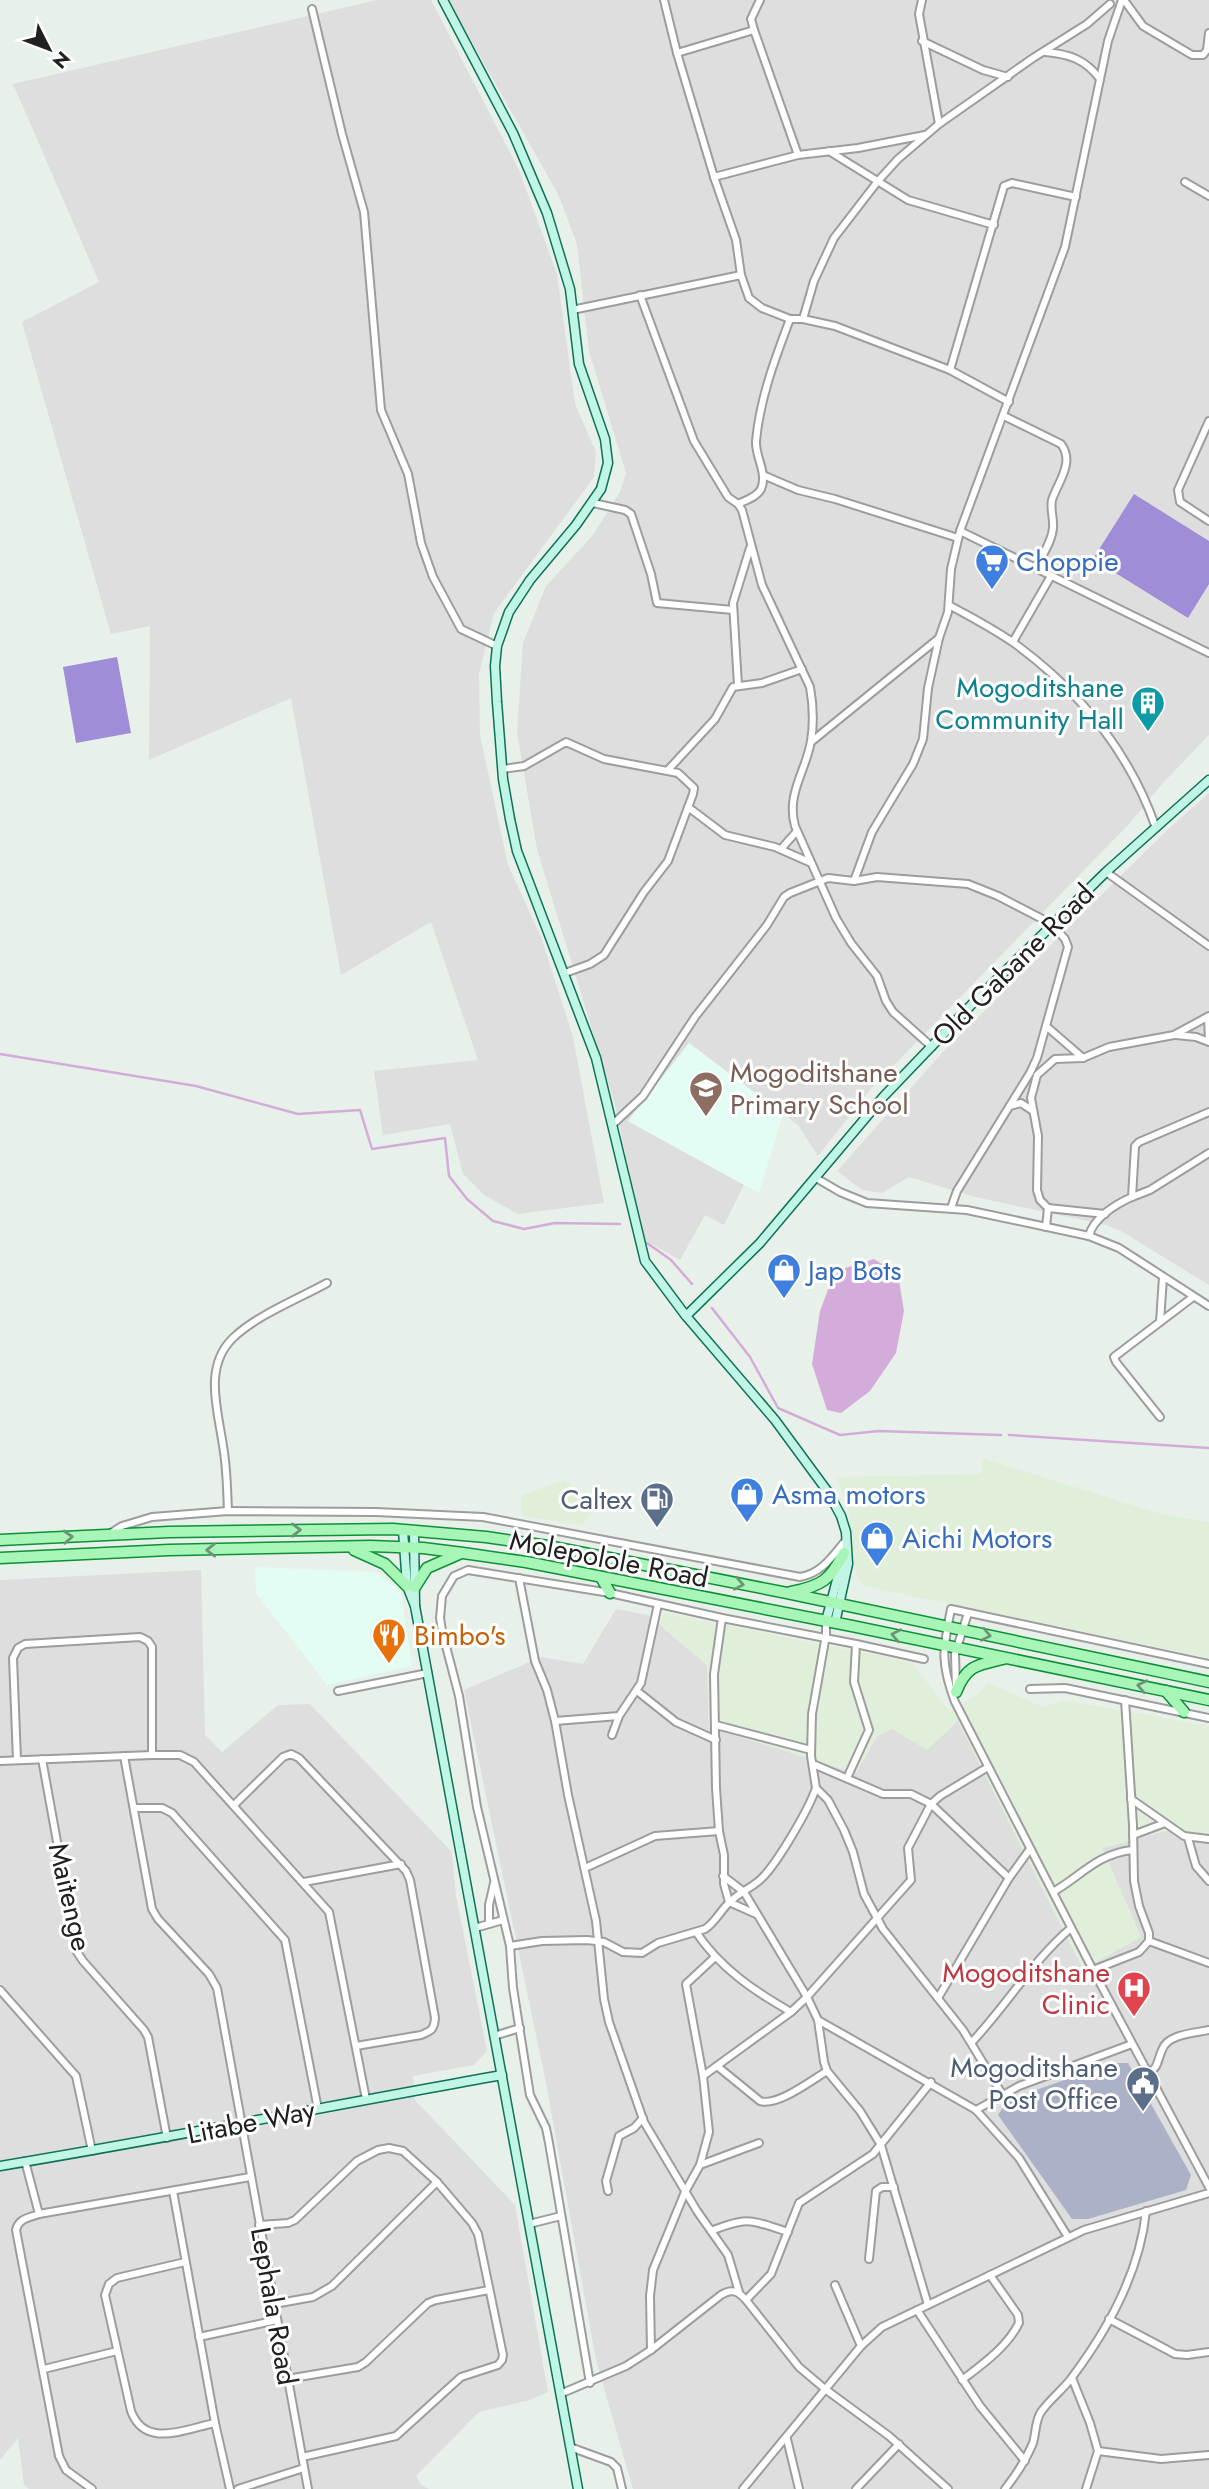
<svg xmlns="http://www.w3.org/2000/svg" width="1209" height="2489" font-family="Jost,sans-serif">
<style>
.residential{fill:#dedede}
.commercial{fill:#e0efd9}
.education{fill:#e4fdf4}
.cemetery{fill:#abb1c7}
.pitch{fill:#a08dd8}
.water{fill:#d4acda}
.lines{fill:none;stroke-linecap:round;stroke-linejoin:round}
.stream{stroke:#d4acda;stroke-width:2.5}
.street-casing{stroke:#9d9d9d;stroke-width:10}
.secondary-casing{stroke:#0e7158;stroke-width:11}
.primary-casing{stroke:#0c9136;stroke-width:13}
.street{stroke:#fff;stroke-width:6}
.secondary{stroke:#c1f5e5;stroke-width:8}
.primary{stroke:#a8f5b8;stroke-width:10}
.oneway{stroke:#6b9574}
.labels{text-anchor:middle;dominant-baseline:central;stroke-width:6;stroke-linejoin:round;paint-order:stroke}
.shop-label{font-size:28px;fill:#366cbe;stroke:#fff;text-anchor:start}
.culture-label{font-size:28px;fill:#0d838f;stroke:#fff;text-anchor:end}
.street-label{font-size:28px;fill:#202020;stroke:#fff}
.education-label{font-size:28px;fill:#785e54;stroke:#fff;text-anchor:start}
.service-label{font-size:28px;fill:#4e5e75;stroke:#fff;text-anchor:end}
.food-label{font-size:28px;fill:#c56008;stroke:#fff;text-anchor:start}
.health-label{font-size:28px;fill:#be3a42;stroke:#fff;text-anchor:end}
</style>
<rect width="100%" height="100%" fill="#e8f0ea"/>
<g class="residential">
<polygon points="377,0 431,0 519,170 557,274 575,404 596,452 594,477 494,613 479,674 480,735 508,865 541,937 573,1037 604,1203 518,1214 484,1195 463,1174 450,1124 383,1135 374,1071 478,1060 431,922 341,975 291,698 149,760 150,626 111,634 22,322 99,282 13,84"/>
<polygon points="448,0 1209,0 1209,735 1163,783 1129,824 870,1090 818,1156 798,1125 690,1044 628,1121 744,1185 724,1225 705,1215 680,1260 643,1239 615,1105 537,849 517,732 523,643 546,586 593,535 620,492 626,473 589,351 577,244 558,194"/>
<polygon points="1209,793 1209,1285 1121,1231 1106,1225 975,1197 909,1177 882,1193 862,1190 837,1171 942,1053 1166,831"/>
<polygon points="201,1570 205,1735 222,1752 278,1705 310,1704 452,1852 456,1896 487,2051 474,2065 413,2076 415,2100 515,2205 548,2392 530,2400 479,2412 416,2476 421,2485 429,2489 29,2489 24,2485 18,2438 0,2460 0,1580"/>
<polygon points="616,1609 648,1615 707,1665 709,1727 856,1773 877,1736 892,1729 958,1721 1083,1969 1141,1937 1102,1848 1166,1831 1209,1840 1209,2489 633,2489 596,2360 546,2083 464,1690 541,1657 583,1664"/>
</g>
<g class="commercial">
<polygon points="982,1458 1158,1513 1209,1522 1209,1658 864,1586 855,1571 848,1509 837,1477 982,1474"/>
<polygon points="565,1480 595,1509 582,1525 521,1516 521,1495"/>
<polygon points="664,1613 911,1662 950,1711 974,1697 989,1683 1043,1707 1063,1700 1209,1726 1209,1840 1166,1831 1102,1848 1141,1937 1083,1969 958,1721 927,1750 892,1729 877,1736 856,1773 709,1727 707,1665 660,1625"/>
</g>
<g class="education">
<polygon points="689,1043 783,1114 759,1193 628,1121"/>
<polygon points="255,1567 375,1572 401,1591 412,1666 327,1685 256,1593"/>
</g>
<polygon class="cemetery" points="1112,2063 1128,2063 1191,2175 1186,2190 1088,2219 1072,2219 998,2115 1008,2100"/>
<g class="pitch">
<polygon points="1134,494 1209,541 1209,584 1188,618 1093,559"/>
<polygon points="117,657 131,733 76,743 63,667"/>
</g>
<polygon class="water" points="874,1259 898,1274 904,1311 896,1353 870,1391 841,1413 827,1410 812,1364 820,1311 829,1287 839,1270"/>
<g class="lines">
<g class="stream">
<polyline points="0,1054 196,1086 298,1114 360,1110 372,1149 445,1138 449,1176 467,1199 493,1221 524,1229 555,1223 620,1224"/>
<polyline points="647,1243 671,1260 692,1284"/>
<polyline points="712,1308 750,1357 778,1408 840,1435 879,1431 1001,1435"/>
<polyline points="1009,1435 1209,1448"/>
</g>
<g class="street-casing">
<g id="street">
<polyline points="664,0 677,53 714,177 736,240 741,275 749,298 762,308 790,319 803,319 835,326 950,370 1009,402"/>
<polyline points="760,0 751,19 754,30 798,155"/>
<polyline points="922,0 919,14 939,124"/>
<polyline points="1124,0 1143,26 1192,55 1203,55 1207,50 1209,33"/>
<polyline points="312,9 342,134 364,212 381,410 408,474 421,543 433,577 461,629 497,646"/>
<polyline points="922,41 983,70 1008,77"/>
<path d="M1045 52C1069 54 1085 59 1100 79"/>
<polyline points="677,53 754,30"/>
<polyline points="829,151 908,200 994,225"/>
<polyline points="714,177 798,155 858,148 925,135"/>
<polyline points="1185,182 1209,196"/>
<path d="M640 295 694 441 728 497 738 504 742 510 762 585 810 687C813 704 814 723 811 741 806 771 786 794 795 826L836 918 851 943 877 976 886 1001 893 1012 932 1047"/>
<polyline points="572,310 741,275"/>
<polyline points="803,319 814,281 834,238 878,181 898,159 939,124 1033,58 1087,24 1110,4"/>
<polyline points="950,370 1004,186 1012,183 1076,197"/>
<path d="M1004 416 1061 444C1075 462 1058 482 1052 500 1050 509 1054 519 1053 528 1052 542 1042 555 1036 568"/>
<polyline points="1209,421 1178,490 1180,502 1209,521"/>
<polyline points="763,475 798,490 835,499 958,538"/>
<polyline points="593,503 625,510 631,514 651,574 657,603 733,610"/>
<path d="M738 504C746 500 757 497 761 489 768 473 755 457 756 441 760 398 775 359 790 319"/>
<polyline points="960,531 1209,653"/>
<path d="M949 605C972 618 996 630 1018 646 1081 693 1130 753 1156 828"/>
<polyline points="1014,640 1051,576"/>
<polyline points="738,685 733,603 750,548"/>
<polyline points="811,742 939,638"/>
<polyline points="503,769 524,766 566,742 604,759 678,773 694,788 693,794 668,861 644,892 604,955 590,964 565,973"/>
<polyline points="668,770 715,719 733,687 762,683 802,669"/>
<polyline points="688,807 725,835 775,847 809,862"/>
<polyline points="781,849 797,831"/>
<polyline points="1106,872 1209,946"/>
<polyline points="854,881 872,832 913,764 923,739 928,688 939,638 948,612 951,569 960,531 1065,247 1108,41 1122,0"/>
<polyline points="1208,1017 1209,1041"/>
<polyline points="1046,1026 1083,1058"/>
<polyline points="1176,1035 1196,1037 1209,1042"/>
<polyline points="1010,1106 1021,1103 1033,1111"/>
<polyline points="612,1125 643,1096 695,1017 767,925 784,897 790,893 828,878 854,881 877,877 968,884 998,896 1052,924 1065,939 1068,947 1037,1058 1030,1073 957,1191 951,1208"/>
<polyline points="816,1178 840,1192 867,1203 967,1210 1089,1236 1119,1248 1209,1306"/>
<polyline points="1132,1197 1150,1190 1209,1153"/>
<polyline points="1105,1214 1048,1208 1040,1200 1037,1190 1038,1136 1031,1098 1037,1075 1055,1059 1083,1058 1109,1047 1174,1035 1209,1016"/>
<polyline points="1046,1227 1048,1208"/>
<path d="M1089 1236C1093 1218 1116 1204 1132 1197L1135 1146 1139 1142 1209 1112"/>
<polyline points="1160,1322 1163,1277"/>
<polyline points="1160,1417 1116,1362 1114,1357 1193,1297"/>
<path d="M228 1511C227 1490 227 1468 223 1446 218 1410 203 1367 233 1338 257 1315 298 1299 327 1283"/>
<path d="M111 1533 122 1526 152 1517 228 1511 376 1512 483 1517 800 1577C823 1573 833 1555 847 1539"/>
<polyline points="519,1578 535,1661 547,1690 555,1721 568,1795 596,1921 604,1999 609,2022 644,2122 697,2211 728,2255 739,2292"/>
<polyline points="722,1618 714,1674 716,1788 719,1831 724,1855 724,1884 729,1902 756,1914"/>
<path d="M1209 1664 951 1609C943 1649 940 1662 955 1702L1093 1970 1209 2187"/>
<polyline points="956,1688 955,1654 968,1613"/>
<polyline points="1030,1689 1065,1688 1209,1718"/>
<polyline points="338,1691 428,1673"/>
<polyline points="637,1691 676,1722 716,1740"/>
<polyline points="555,1721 619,1716"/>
<polyline points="716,1725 811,1750"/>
<polyline points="612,1735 619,1716 641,1683 658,1604"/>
<polyline points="124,1756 152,1909 158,1919 209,1974 217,1988 308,2489"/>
<polyline points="42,1759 77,1952 83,1961 144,2030 148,2037 167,2138"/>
<polyline points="17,1760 13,1658 18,1648 25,1644 140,1637 148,1641 152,1647 152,1755"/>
<polyline points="0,1761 152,1755 180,1755 194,1762 329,1912 366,2099"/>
<polyline points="813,1764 883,1794 911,1794 931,1804 1009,1878"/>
<polyline points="847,1778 869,1730 854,1682 856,1644"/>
<polyline points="816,1788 811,1756 812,1714 826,1635 826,1621"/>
<polyline points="1131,1799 1184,1836 1209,1839"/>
<path d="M234 1805 283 1757 291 1754 299 1758 406 1871 410 1880 435 2018C434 2030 431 2031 421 2035L356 2046"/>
<polyline points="134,1808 162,1808 172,1813 285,1940 318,2109"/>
<polyline points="1133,1835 1165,1823"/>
<polyline points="1188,1838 1196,1866 1209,1881"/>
<polyline points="585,1868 655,1836 719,1831"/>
<polyline points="723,1876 744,1892 807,1997 818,2020 824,2062 827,2071"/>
<polyline points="304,1882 401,1864"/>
<path d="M1053 1892C1081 1876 1097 1854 1132 1850"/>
<polyline points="489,1924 489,1905 494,1883"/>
<polyline points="475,1928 503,1920"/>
<path d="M696 1932C720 1968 754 1991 791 2012"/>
<polyline points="1149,1941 1209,1963"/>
<path d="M510 1946 542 1941 587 1940 604 1942 623 1952 642 1953 658 1943 705 1929C716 1922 721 1909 731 1901 740 1892 753 1887 762 1878 778 1862 809 1809 816 1788L828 1800 844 1830 853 1852 864 1894 883 1929 963 2030 1002 2094"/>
<polyline points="1093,1970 1139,1952 1149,1941 1149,1933 1139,1906 1134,1881 1133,1825 1125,1700"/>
<polyline points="0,1990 76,2076 92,2151"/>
<polyline points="938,1998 1009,1878 1030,1849"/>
<polyline points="818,2020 976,2110 1019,2158 1068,2237"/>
<polyline points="494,2036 520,2028"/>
<path d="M972 2042C1007 2005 1033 1960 1071 1928"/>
<path d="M717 2066 760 2101C777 2107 812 2080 827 2071L860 2111 881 2145 928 2305"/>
<path d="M1148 2074C1159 2067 1157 2061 1162 2050 1167 2034 1195 2033 1209 2030"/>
<polyline points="703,2076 791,2012 807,1997 911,1880 908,1848 931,1804 940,1796 988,1767"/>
<polyline points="976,2110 1019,2086 1132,2044"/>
<polyline points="25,2161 39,2214"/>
<polyline points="700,2165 759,2143"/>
<polyline points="173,2191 215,2423 230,2489"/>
<polyline points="608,2191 606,2181 619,2136 634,2128 643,2118"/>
<polyline points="529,2224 561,2216"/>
<polyline points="259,2225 288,2223 295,2220 357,2161 378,2150 389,2148 403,2151 437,2182 472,2223 478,2234 503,2355 502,2360 498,2365 461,2377 396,2436 302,2457"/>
<path d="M711 2231C749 2216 750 2220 788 2232"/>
<polyline points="869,2259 876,2191 882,2187 894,2187"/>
<path d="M185 2262 117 2278 109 2284 105 2295 131 2411C145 2449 185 2429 215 2423"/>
<polyline points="835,2285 861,2346"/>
<polyline points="746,2300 771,2274 799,2203 873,2154 931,2082"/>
<polyline points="274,2304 313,2297 332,2286 437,2182"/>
<polyline points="917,2310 980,2406 1025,2461"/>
<polyline points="1109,2319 1175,2354 1187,2355 1209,2352"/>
<polyline points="199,2337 277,2320"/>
<polyline points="651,2350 650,2296 653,2270 685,2192 700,2165 709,2132 703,2076 686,1984 714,1958"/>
<polyline points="44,2369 117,2351"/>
<polyline points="1072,2378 1090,2423 1098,2451 1086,2489"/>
<polyline points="287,2379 358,2367 366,2362 428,2303 436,2300 489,2290"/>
<path d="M962 2380C983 2364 1007 2347 1019 2323L1018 2315 990 2275"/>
<polyline points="590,2383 549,2143 546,2128 530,2095 513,1988 510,1946 477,1807 459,1696 442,1631 440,1618 442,1596 454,1576 468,1570 610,1593 722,1618 856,1644 924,1659"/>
<path d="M560 2394 626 2366 651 2350 721 2295C732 2288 738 2291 746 2300L799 2367 825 2389 889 2436 948 2489"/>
<polyline points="787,2439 799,2489"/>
<polyline points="570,2447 611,2462 617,2468 622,2489"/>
<polyline points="1098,2451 1161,2459 1209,2455"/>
<path d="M92 2489 66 2470 59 2456 16 2230C19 2218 29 2218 39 2214L250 2177"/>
<polyline points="238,2489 304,2468"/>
<polyline points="743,2489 861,2346 882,2327 1084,2230 1209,2193"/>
<polyline points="856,2489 899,2444"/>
<path d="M1005 2489C1016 2475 1026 2460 1033 2443 1036 2433 1035 2421 1041 2412 1050 2399 1064 2389 1073 2376 1108 2329 1140 2271 1146 2211"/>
</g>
</g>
<g class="secondary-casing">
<g id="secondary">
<polyline points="443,0 513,133 547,213 570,289 579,364 605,439 608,463 601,489 576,525 530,580 509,612 497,646 495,666 497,702 503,779 510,819 517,851 596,1058 645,1261 686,1316 775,1420 828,1492 841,1516 846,1532 848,1564 835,1623"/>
<polyline points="686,1316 760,1243 884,1096 975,1001 1106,872 1209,780"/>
<polyline points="403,1530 407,1586 415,1606 578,2489"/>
<polyline points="414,1531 415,1606"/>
<polyline points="826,1621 842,1561"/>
<path d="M0 2166C168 2138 334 2105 502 2075"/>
</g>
</g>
<g class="primary-casing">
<g id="primary">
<polyline points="0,1540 169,1532 393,1529 486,1537 548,1546 787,1593 1209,1682"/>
<polyline points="354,1550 385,1564 407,1586"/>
<polyline points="0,1558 169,1550 370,1546 423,1548 463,1553 526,1562 852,1626 1209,1700"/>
<polyline points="601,1577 610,1593"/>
<polyline points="415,1587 427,1568 459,1554"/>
<path d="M791 1592C822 1586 830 1580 844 1553"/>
<polyline points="1166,1691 1184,1712"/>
<path d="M956 1692C967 1665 977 1665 1003 1659"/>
</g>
</g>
<use href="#street" class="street"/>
<use href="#secondary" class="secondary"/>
<use href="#primary" class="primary"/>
</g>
<defs><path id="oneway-chevron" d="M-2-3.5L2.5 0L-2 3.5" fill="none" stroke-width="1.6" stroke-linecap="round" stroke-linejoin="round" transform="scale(1.75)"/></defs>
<g class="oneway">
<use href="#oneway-chevron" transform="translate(296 1530) rotate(-1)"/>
<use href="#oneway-chevron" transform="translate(68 1537) rotate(-3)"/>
<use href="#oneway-chevron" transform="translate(211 1550) rotate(179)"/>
<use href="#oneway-chevron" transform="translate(739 1584) rotate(11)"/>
<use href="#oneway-chevron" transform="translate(896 1635) rotate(-169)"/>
<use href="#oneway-chevron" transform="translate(986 1635) rotate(12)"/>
<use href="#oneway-chevron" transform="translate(1142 1686) rotate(-168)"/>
</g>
<defs>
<g id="supermarket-pin" transform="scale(1.75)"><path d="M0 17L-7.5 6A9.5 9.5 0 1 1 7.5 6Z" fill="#3f7fe0" stroke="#fff"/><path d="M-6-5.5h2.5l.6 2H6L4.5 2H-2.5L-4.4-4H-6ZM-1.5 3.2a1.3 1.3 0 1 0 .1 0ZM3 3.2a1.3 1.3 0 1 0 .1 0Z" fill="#fff"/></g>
<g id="building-pin" transform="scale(1.75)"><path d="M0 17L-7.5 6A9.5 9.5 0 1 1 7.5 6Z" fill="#0f9aa8" stroke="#fff"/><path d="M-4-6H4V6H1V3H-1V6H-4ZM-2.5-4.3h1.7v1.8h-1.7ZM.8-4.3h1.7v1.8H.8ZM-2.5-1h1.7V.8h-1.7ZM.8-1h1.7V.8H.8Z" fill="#fff"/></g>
<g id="school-pin" transform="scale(1.75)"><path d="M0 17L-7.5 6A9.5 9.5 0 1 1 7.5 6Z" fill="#8d6e63" stroke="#fff"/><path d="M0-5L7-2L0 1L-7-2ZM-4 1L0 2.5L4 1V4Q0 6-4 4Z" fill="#fff"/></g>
<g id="shop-pin" transform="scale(1.75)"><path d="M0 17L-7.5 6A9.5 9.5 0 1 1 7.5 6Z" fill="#3f7fe0" stroke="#fff"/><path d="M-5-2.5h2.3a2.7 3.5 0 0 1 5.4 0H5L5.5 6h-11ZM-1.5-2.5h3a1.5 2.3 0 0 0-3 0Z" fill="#fff"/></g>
<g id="fuel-pin" transform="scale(1.75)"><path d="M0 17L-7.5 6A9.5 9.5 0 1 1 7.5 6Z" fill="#5c6f8a" stroke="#fff"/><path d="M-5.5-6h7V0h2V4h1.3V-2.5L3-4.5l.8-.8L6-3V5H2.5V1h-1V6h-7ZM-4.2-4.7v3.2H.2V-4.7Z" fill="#fff"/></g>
<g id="restaurant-pin" transform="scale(1.75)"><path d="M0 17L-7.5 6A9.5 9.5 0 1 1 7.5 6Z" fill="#e8710a" stroke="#fff"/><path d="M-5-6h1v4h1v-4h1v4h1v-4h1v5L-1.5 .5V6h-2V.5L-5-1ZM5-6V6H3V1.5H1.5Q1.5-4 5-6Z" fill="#fff"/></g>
<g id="hospital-pin" transform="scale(1.75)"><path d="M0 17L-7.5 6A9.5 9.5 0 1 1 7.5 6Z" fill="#e0444e" stroke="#fff"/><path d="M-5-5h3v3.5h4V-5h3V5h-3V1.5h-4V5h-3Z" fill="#fff"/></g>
<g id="civic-pin" transform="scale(1.75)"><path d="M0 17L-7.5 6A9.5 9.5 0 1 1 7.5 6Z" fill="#5c6f8a" stroke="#fff"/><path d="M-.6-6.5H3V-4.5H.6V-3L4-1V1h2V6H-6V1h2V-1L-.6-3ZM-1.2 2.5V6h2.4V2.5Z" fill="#fff"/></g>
</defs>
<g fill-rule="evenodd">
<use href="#supermarket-pin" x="992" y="561"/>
<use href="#building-pin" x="1148" y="703"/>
<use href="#school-pin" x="706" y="1088"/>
<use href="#shop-pin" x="784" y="1270"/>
<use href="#shop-pin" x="747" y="1494"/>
<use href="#fuel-pin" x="657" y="1499"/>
<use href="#shop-pin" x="877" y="1538"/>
<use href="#restaurant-pin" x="389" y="1635"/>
<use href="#hospital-pin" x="1134" y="1988"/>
<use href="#civic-pin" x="1143" y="2083"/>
</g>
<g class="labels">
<g class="shop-label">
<text x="1016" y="561">Choppie</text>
<text x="808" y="1270">Jap Bots</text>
<text x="772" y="1494">Asma motors</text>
<text x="902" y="1538">Aichi Motors</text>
</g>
<g class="culture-label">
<text x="1124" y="687">Mogoditshane<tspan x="1124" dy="32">Community Hall</tspan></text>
</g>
<g class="street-label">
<text transform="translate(1013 965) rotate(-45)">Old Gabane Road</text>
<text transform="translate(609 1559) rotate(11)">Molepolole Road</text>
<text transform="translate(70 1897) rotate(77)">Maitenge</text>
<text transform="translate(251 2122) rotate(-11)">Litabe Way</text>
<text transform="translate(274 2306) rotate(80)">Lephala Road</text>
</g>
<g class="education-label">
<text x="730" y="1072">Mogoditshane<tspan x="730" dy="32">Primary School</tspan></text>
</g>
<g class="service-label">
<text x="632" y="1499">Caltex</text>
<text x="1118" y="2067">Mogoditshane<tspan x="1118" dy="32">Post Office</tspan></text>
</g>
<g class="food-label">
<text x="414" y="1635">Bimbo's</text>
</g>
<g class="health-label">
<text x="1110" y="1972">Mogoditshane<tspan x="1110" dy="32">Clinic</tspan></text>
</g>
</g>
<g transform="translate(49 49) rotate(132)" stroke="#ffffff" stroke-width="5" paint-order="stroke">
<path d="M0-5L12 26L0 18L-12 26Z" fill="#202020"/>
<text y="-10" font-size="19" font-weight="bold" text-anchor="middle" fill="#202020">N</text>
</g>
</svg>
